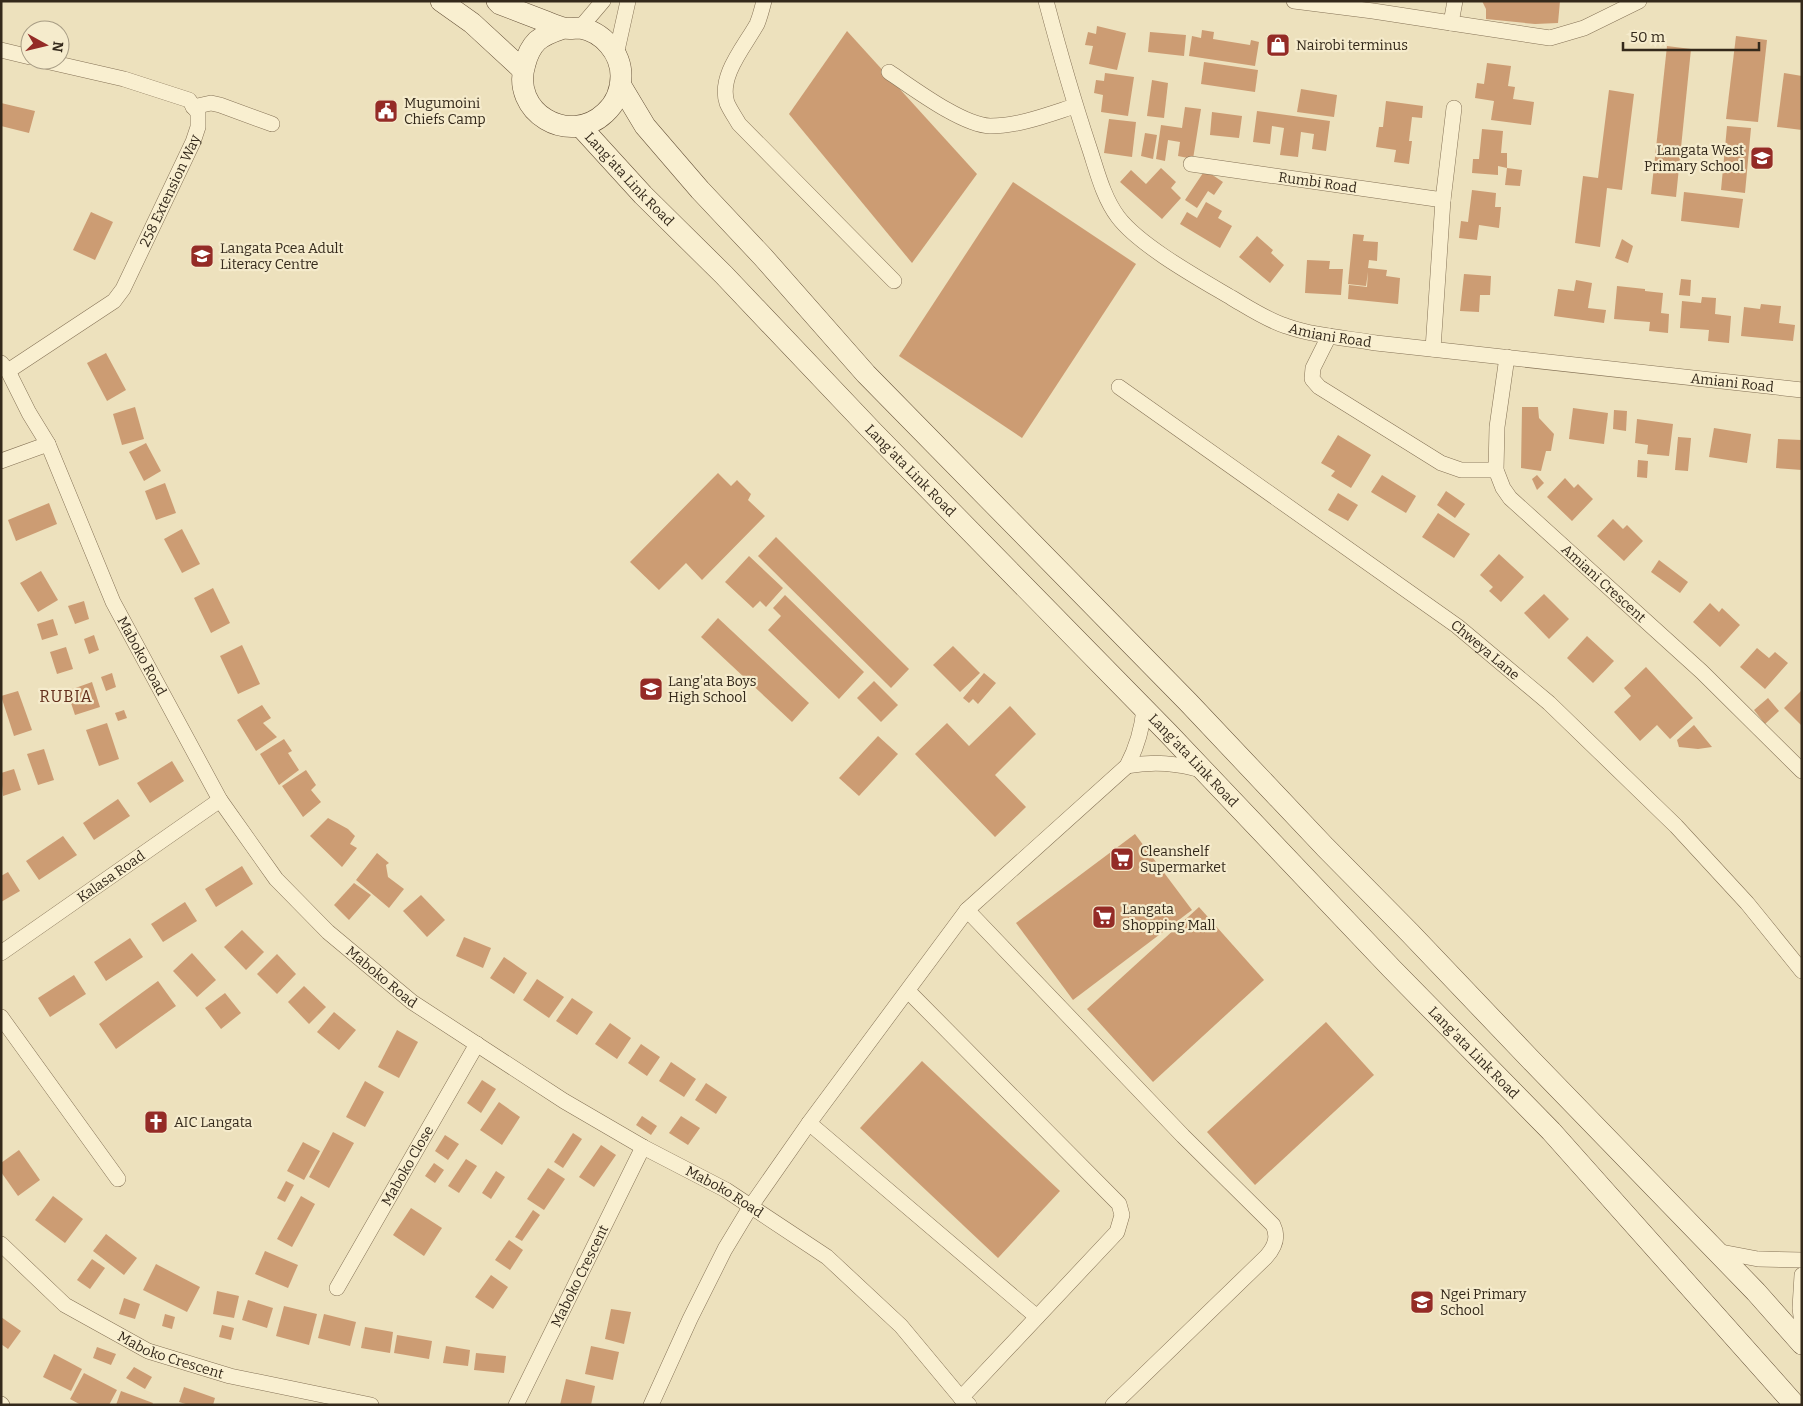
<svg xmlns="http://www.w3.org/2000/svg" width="1803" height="1406" font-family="Bitter,serif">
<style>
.building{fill:#cc9c73}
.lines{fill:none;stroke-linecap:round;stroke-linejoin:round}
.street-casing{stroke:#857256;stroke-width:16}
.secondary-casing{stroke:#67533a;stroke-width:22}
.street{stroke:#f9efd0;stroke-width:15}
.secondary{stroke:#f9efd0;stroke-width:21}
.labels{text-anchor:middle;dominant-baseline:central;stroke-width:4.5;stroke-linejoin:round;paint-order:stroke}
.poi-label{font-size:14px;fill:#34291b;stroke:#f5ebcc;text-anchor:start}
.street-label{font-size:14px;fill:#34291b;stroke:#f5ebcc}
.quarter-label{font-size:16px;letter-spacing:1px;fill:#612d1b;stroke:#f5ebcc}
</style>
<rect width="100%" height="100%" fill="#ede1bd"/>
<g class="building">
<polygon points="1482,1 1560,1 1558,23 1535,24 1486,19 1486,9"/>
<polygon points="1097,26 1126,33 1117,70 1089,64 1093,46 1085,45 1088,32 1096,34"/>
<polygon points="1202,30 1214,32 1213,39 1250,45 1251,40 1259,42 1255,66 1189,56 1192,36 1201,38"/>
<polygon points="847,31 977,174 912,263 789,114"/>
<polygon points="1150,32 1186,35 1184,56 1148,52"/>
<polygon points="1736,36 1767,40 1758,122 1726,119"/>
<polygon points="1667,46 1691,49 1676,197 1651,194"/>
<polygon points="1204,62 1258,70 1255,92 1201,84"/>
<polygon points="1487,63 1511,66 1508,86 1515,87 1513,99 1534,102 1531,125 1491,120 1494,101 1475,98 1477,83 1484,84"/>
<polygon points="1105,73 1134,77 1128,116 1101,112 1103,95 1094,93 1096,80 1104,81"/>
<polygon points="1784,73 1802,76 1802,130 1777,127"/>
<polygon points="1152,80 1168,83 1164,118 1147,116"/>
<polygon points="1301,89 1337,95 1334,117 1297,112"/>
<polygon points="1609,90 1634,94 1622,190 1607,188 1600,247 1575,243 1583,176 1598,178"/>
<polygon points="1386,101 1423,106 1422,118 1412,117 1409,141 1412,141 1409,164 1394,162 1396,150 1376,147 1379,127 1383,127"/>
<polygon points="1,103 35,111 29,133 1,126"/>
<polygon points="1185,107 1201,109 1193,159 1178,156 1180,142 1168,140 1165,161 1156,159 1161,125 1182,128"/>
<polygon points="1257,111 1330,121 1326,151 1312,149 1314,134 1301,132 1298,157 1280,155 1284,128 1272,126 1270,144 1253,142"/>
<polygon points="1212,112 1242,116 1239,138 1210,135"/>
<polygon points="1109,119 1136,122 1132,157 1104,153"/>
<polygon points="1727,126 1751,128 1745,193 1721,190"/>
<polygon points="1482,129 1503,131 1501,153 1507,153 1507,168 1498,166 1498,175 1472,173 1473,159 1479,159"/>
<polygon points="1145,133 1157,135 1153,159 1141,156"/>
<polygon points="1161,168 1176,182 1171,188 1181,198 1162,219 1120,182 1131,170 1146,184"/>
<polygon points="1507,168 1522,170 1520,186 1505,185"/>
<polygon points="1205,170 1223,182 1214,195 1208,191 1197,208 1185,200"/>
<polygon points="1013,182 1136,264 1022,438 899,356"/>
<polygon points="1472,190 1496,193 1495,207 1501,207 1499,228 1479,225 1477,240 1459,238 1461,221 1468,222"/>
<polygon points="1684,192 1743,199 1739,228 1681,221"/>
<polygon points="1206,202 1222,211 1218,218 1232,226 1220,248 1180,224 1187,212 1197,218"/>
<polygon points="91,212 113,222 95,260 73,250"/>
<polygon points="1353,234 1364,235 1363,241 1378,242 1377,261 1369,260 1368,268 1387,270 1386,276 1400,278 1398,304 1348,299 1349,285 1367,287 1368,272 1366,286 1348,284"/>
<polygon points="1257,236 1273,250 1271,253 1284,265 1270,283 1239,257"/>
<polygon points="1622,239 1633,246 1628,263 1615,258"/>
<polygon points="1307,260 1330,261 1329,269 1343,269 1341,295 1305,293"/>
<polygon points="1464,274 1491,276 1490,295 1480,295 1479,312 1460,311"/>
<polygon points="1681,279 1691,280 1690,296 1679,295"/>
<polygon points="1576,280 1592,283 1588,308 1606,310 1604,323 1554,316 1558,289 1574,291"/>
<polygon points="1617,286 1645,289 1645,291 1663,293 1661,313 1669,314 1668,333 1649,331 1650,322 1614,319"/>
<polygon points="1702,297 1716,298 1715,314 1731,316 1729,343 1708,341 1709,330 1680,328 1682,301 1701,303"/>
<polygon points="1761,304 1781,306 1779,323 1795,325 1793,341 1741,336 1744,307 1760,309"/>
<polygon points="106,353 126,390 107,401 87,363"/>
<polygon points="135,407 144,439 122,445 113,414"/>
<polygon points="1522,407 1538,407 1539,418 1554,434 1551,451 1546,451 1541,471 1521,468"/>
<polygon points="1573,408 1608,413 1604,444 1569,439"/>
<polygon points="1614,410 1627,411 1626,431 1613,429"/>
<polygon points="1637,419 1673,424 1669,456 1647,454 1648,445 1635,443"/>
<polygon points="1714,428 1751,434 1747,463 1709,457"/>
<polygon points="1338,435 1371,455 1351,488 1331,476 1335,471 1321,463"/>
<polygon points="1678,437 1691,438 1688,471 1675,470"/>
<polygon points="1778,439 1802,440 1802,470 1776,468"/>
<polygon points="146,443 161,471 144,481 129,452"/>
<polygon points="1638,460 1648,461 1647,478 1637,477"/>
<polygon points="718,473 731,486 737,480 751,494 748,500 765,516 702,580 686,563 659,590 630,562"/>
<polygon points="1382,475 1416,496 1406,513 1371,492"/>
<polygon points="1537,475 1544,483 1537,490 1532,479"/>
<polygon points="1565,478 1574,488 1578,484 1593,499 1572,521 1547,497"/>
<polygon points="165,483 176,513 156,520 145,491"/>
<polygon points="1446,491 1465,504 1455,518 1437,505"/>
<polygon points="1338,493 1358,505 1348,521 1328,510"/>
<polygon points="49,503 57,524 16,541 8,520"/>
<polygon points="1438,513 1470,534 1454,558 1422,537"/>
<polygon points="1613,519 1623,529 1627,525 1643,541 1624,561 1597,536"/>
<polygon points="182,529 200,564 182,573 164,539"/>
<polygon points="776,537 909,669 891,688 758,556"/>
<polygon points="1499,554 1524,577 1501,602 1489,591 1493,587 1480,575"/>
<polygon points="749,556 783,588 766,607 760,601 753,608 725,582"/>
<polygon points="1659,560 1688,582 1680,593 1651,572"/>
<polygon points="41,571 58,600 38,612 20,583"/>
<polygon points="213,588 230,623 211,633 194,598"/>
<polygon points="1544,594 1569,619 1549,639 1524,613"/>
<polygon points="785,595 864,672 839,699 768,630 781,616 773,608"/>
<polygon points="84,601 89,619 75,624 68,606"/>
<polygon points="1710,603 1719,612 1722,608 1740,625 1720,647 1693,622"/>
<polygon points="718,618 809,703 792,722 701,637"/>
<polygon points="53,619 58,635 42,640 37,624"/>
<polygon points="94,635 99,650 89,654 84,639"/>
<polygon points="1587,636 1614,661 1593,683 1567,658"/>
<polygon points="242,645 260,684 238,694 220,656"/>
<polygon points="953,646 980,673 960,692 933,665"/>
<polygon points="66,647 73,669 57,674 50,652"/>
<polygon points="1757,648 1769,658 1775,652 1788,663 1765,689 1740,667"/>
<polygon points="1646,667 1693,718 1670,739 1657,725 1640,741 1614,712 1631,696 1624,688"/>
<polygon points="112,673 116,687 106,691 101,677"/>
<polygon points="984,673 996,683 978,704 973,699 969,703 963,698"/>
<polygon points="874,681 898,705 881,722 857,698"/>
<polygon points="92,682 100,707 75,715 67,691"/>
<polygon points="1802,690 1802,726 1784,708"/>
<polygon points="18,691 32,730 14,736 1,696"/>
<polygon points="1768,698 1779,711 1765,724 1754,710"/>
<polygon points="262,705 271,718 263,723 277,737 256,751 237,720"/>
<polygon points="1010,706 1036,734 995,775 1026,807 995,837 915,754 947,723 969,746"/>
<polygon points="124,710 127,718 118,721 115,713"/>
<polygon points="107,723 119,759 99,766 86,730"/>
<polygon points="1694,725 1712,747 1698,749 1679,747 1677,740"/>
<polygon points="878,736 898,754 859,796 839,778"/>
<polygon points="284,739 292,751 288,753 299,770 279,785 260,754"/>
<polygon points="44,749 54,780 38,785 27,754"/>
<polygon points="172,761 184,781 150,803 137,783"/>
<polygon points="14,769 21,790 3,796 1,773"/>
<polygon points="306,770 316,785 311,790 321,802 303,817 282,786"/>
<polygon points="118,799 130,816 94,840 83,823"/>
<polygon points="328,818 348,829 355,836 350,844 357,848 342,867 310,836"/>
<polygon points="1135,834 1192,910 1073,1000 1016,923"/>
<polygon points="63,836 77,855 39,880 26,861"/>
<polygon points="377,853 389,863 386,865 388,877 404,889 389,908 356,880"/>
<polygon points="242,866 253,884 216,907 205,889"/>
<polygon points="8,872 20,891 1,902 1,876"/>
<polygon points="354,883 371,895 349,920 334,905"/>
<polygon points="421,895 445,920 427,937 403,911"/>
<polygon points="185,902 197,921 163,942 151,924"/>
<polygon points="1199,907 1264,980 1153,1082 1087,1009"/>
<polygon points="242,930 264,952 246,970 224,947"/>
<polygon points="464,937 491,948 483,968 456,956"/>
<polygon points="130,938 143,957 106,981 94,962"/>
<polygon points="192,953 216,980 197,997 173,971"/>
<polygon points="277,954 296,974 277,994 257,974"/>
<polygon points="504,957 527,973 514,994 490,978"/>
<polygon points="74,975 86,994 50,1017 38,998"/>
<polygon points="537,979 564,997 549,1018 523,1000"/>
<polygon points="158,981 176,1006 116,1049 99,1024"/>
<polygon points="304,986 326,1007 309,1024 288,1002"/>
<polygon points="225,993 241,1013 221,1029 205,1008"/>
<polygon points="572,998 593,1012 577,1035 556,1021"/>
<polygon points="334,1012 356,1030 339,1050 317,1032"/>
<polygon points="1326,1022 1374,1075 1255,1185 1207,1132"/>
<polygon points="610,1023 631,1038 617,1059 595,1044"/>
<polygon points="397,1030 418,1042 399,1078 378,1067"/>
<polygon points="641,1044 660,1057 647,1076 628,1063"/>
<polygon points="922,1061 1060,1191 998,1258 860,1128"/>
<polygon points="671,1062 696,1079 684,1097 659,1081"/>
<polygon points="482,1080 496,1089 481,1113 467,1103"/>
<polygon points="365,1081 384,1092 365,1127 346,1117"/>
<polygon points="706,1083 727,1097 716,1114 695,1100"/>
<polygon points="499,1102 520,1117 502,1145 480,1130"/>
<polygon points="642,1116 657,1126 651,1135 636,1125"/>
<polygon points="681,1116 700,1128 688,1145 669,1133"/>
<polygon points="333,1132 354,1143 329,1188 309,1177"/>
<polygon points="573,1133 582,1139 563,1168 554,1162"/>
<polygon points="445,1135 459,1144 448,1160 435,1151"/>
<polygon points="303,1142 320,1151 304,1180 287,1171"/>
<polygon points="601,1145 616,1155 594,1187 579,1177"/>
<polygon points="19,1150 40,1180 18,1196 1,1172 1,1163"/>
<polygon points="466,1159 477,1166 459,1193 448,1186"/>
<polygon points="434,1163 444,1170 435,1183 425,1176"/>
<polygon points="548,1168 565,1179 544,1210 527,1199"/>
<polygon points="496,1171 505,1177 491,1199 482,1193"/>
<polygon points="286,1181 294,1185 285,1202 277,1198"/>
<polygon points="53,1196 83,1219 65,1243 35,1220"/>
<polygon points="301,1196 315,1204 292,1247 277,1239"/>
<polygon points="411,1208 442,1228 424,1256 393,1235"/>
<polygon points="533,1210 540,1215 522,1241 515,1237"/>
<polygon points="106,1234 137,1258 124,1275 93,1251"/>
<polygon points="509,1240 523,1250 510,1270 495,1260"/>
<polygon points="265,1251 298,1265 288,1288 255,1274"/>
<polygon points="92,1259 105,1268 90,1289 77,1280"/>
<polygon points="156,1264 200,1287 187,1312 143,1290"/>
<polygon points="491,1275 508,1287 493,1309 475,1297"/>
<polygon points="217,1291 239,1296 234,1318 213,1314"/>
<polygon points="124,1298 140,1304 135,1319 119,1314"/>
<polygon points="248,1300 273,1308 267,1328 242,1320"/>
<polygon points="284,1306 317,1314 309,1345 276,1336"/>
<polygon points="611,1309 631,1312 624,1344 605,1339"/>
<polygon points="165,1314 175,1317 172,1329 162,1326"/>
<polygon points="324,1314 356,1322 350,1346 318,1338"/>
<polygon points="1,1317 21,1331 8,1349 1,1344"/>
<polygon points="222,1325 234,1328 231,1340 219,1337"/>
<polygon points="365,1327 393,1332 390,1353 361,1348"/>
<polygon points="397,1335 432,1341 429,1359 394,1353"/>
<polygon points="446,1346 470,1350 468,1366 443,1363"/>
<polygon points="591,1346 619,1352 613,1380 585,1374"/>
<polygon points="97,1347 116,1354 111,1365 93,1358"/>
<polygon points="476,1353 506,1356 504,1373 474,1370"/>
<polygon points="54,1354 82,1369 71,1391 43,1377"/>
<polygon points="134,1367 152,1377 145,1389 126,1378"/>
<polygon points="84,1373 117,1390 109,1405 81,1405 70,1399"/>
<polygon points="566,1379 595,1386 591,1405 560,1405"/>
<polygon points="184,1387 215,1398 213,1405 189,1405 179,1402"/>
<polygon points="121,1391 153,1403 152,1405 116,1405"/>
</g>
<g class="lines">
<g class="street-casing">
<g id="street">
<path d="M764 1C762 9 760 17 757 24 745 46 718 76 727 103 730 110 735 117 739 124L894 281"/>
<path id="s1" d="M1046 1C1059 50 1073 99 1089 147 1097 171 1103 197 1118 217 1140 246 1200 279 1232 298 1249 308 1267 320 1286 326 1314 336 1346 338 1376 343L1802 390"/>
<polyline points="1294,1 1373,11 1451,23 1455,1"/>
<polyline points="1451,23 1550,38 1584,28 1639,1"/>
<polyline points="580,28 603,1"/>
<polyline points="1,50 30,57"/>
<polyline points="616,55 628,1"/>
<path d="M889 72C913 88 962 125 990 126 1019 126 1047 115 1075 106"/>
<polyline points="193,107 211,103 220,105 272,124"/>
<path id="s2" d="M1191 164 1443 200"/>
<polyline points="1329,336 1313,368 1312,379 1319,387 1441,463 1461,470 1496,470"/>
<polyline points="1433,349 1443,200 1454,108"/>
<path id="s3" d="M1507 357 1497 427 1496 470 1503 488 1510 498 1702 672 1802 771"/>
<path id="s4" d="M1 363 8 371 29 413 48 444 113 602 220 800 276 879 328 932 412 1002 564 1101 643 1147 726 1190 827 1257 901 1326 961 1398 969 1405"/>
<path id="s5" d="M8 371 114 301 123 289 193 142 198 127V113L189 100 124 79 41 60"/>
<path id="s6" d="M1119 387 1457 626 1549 703 1676 826 1747 903 1802 971"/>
<polyline points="1,461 48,444"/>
<path d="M1127 766C1154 761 1177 763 1204 771"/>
<path d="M967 910 1183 1136 1273 1225C1279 1237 1275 1247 1266 1257L1113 1405"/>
<path id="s7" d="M1 953 220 800"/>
<polyline points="908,991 1119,1204 1122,1215 1117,1232 961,1398"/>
<polyline points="1,1017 118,1179"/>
<polyline points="809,1123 1037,1317"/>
<path id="s8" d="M1 1244 65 1305 148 1351 230 1376 371 1405"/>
<polyline points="1716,1251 1758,1259 1802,1260"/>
<polyline points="1802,1275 1800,1308 1802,1324"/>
<path id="s9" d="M337 1288 477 1044"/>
<polyline points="1,1404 2,1405"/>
<path id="s10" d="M516 1405 643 1147"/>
<path d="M651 1405 690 1319 725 1249 751 1206 809 1123 967 910 1127 766C1137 747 1142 730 1144 709"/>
</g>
</g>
<g class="secondary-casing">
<g id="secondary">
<polyline points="441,1 472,23 523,70"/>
<path d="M497 1 500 4C516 10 531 16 547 22 552 24 559 27 564 28 569 29 575 28 580 28 603 32 621 53 621 76 621 90 616 103 605 113 569 147 510 112 525 64 527 56 531 47 537 41 545 34 555 31 564 28"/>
<polyline points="621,86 645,126 700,190 763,257 866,374 1188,702 1325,847 1410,933 1531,1060 1756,1292 1802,1344"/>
<path id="s11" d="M581 127 643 195 724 275 873 432 1168 733 1392 969 1551 1131 1795 1405"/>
</g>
</g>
<use href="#street" class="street"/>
<use href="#secondary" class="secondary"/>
</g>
<defs>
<g id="shop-square" transform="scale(1.25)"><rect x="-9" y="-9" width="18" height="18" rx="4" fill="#942b26" stroke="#f5ebcc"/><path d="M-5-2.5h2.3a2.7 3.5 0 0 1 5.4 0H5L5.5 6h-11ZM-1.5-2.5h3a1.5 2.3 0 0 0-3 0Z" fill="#fff"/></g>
<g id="civic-square" transform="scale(1.25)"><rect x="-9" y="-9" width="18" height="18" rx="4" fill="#942b26" stroke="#f5ebcc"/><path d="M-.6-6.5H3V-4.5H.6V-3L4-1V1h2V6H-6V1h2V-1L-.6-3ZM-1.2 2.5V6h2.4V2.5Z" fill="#fff"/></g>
<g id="school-square" transform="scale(1.25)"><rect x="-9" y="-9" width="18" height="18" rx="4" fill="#942b26" stroke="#f5ebcc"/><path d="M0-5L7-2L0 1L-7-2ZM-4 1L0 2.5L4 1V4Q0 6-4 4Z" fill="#fff"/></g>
<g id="supermarket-square" transform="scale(1.25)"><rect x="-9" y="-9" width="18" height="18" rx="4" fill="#942b26" stroke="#f5ebcc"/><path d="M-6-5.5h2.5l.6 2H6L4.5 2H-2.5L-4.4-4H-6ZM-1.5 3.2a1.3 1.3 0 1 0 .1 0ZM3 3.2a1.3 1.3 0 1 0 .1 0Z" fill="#fff"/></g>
<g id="church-square" transform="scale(1.25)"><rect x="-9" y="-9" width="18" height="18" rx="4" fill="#942b26" stroke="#f5ebcc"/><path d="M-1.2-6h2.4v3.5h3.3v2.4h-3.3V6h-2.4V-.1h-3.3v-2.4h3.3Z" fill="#fff"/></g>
</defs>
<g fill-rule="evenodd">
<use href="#shop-square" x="1278" y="45"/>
<use href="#civic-square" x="386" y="111"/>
<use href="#school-square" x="1762" y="158"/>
<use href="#school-square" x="202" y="256"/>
<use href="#school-square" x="651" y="689"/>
<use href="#supermarket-square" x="1122" y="859"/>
<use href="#supermarket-square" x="1104" y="917"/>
<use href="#church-square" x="156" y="1122"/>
<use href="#school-square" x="1422" y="1302"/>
</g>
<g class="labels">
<g class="poi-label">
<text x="1296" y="45">Nairobi terminus</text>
<text x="404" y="103">Mugumoini<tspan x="404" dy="16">Chiefs Camp</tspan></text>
<text x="1744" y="150" text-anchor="end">Langata West<tspan x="1744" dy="16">Primary School</tspan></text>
<text x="220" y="248">Langata Pcea Adult<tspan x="220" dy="16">Literacy Centre</tspan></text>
<text x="668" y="681">Lang'ata Boys<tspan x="668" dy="16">High School</tspan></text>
<text x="1140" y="851">Cleanshelf<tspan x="1140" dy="16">Supermarket</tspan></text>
<text x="1122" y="909">Langata<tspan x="1122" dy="16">Shopping Mall</tspan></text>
<text x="174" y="1122">AIC Langata</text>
<text x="1440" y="1294">Ngei Primary<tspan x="1440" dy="16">School</tspan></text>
</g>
<g class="street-label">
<text stroke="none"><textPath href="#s11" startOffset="71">Lang'ata Link Road</textPath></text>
<text stroke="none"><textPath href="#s2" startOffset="128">Rumbi Road</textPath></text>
<text stroke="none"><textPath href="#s5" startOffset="251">258 Extension Way</textPath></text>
<text stroke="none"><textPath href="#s1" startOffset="475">Amiani Road</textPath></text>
<text stroke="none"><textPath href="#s1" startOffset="880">Amiani Road</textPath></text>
<text stroke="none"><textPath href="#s11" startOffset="476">Lang'ata Link Road</textPath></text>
<text stroke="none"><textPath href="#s3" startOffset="272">Amiani Crescent</textPath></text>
<text stroke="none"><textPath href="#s6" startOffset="451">Chweya Lane</textPath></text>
<text stroke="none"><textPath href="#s4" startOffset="326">Maboko Road</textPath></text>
<text stroke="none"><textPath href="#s11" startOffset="881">Lang'ata Link Road</textPath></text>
<text stroke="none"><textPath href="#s7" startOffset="134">Kalasa Road</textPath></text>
<text stroke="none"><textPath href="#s4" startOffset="731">Maboko Road</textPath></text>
<text stroke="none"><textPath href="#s11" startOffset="1286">Lang'ata Link Road</textPath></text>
<text stroke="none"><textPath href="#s9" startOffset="141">Maboko Close</textPath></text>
<text stroke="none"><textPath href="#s4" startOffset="1136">Maboko Road</textPath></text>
<text stroke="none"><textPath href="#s10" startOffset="144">Maboko Crescent</textPath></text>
<text stroke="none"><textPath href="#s8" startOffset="206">Maboko Crescent</textPath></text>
</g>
<g class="quarter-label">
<text x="66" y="696">RUBIA</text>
</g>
</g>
<rect width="1803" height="1406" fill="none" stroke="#34291b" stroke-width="5"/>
<g transform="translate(45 45) rotate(98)"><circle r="24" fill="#f5ebcc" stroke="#a89d85"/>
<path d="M0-4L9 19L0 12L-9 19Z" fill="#942b26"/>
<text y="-8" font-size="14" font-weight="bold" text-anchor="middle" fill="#34291b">N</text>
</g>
<path d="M1623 42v8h136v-8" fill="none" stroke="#34291b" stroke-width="2.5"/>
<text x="1630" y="42" font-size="15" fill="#34291b" stroke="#f5ebcc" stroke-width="4" paint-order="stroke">50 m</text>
</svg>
